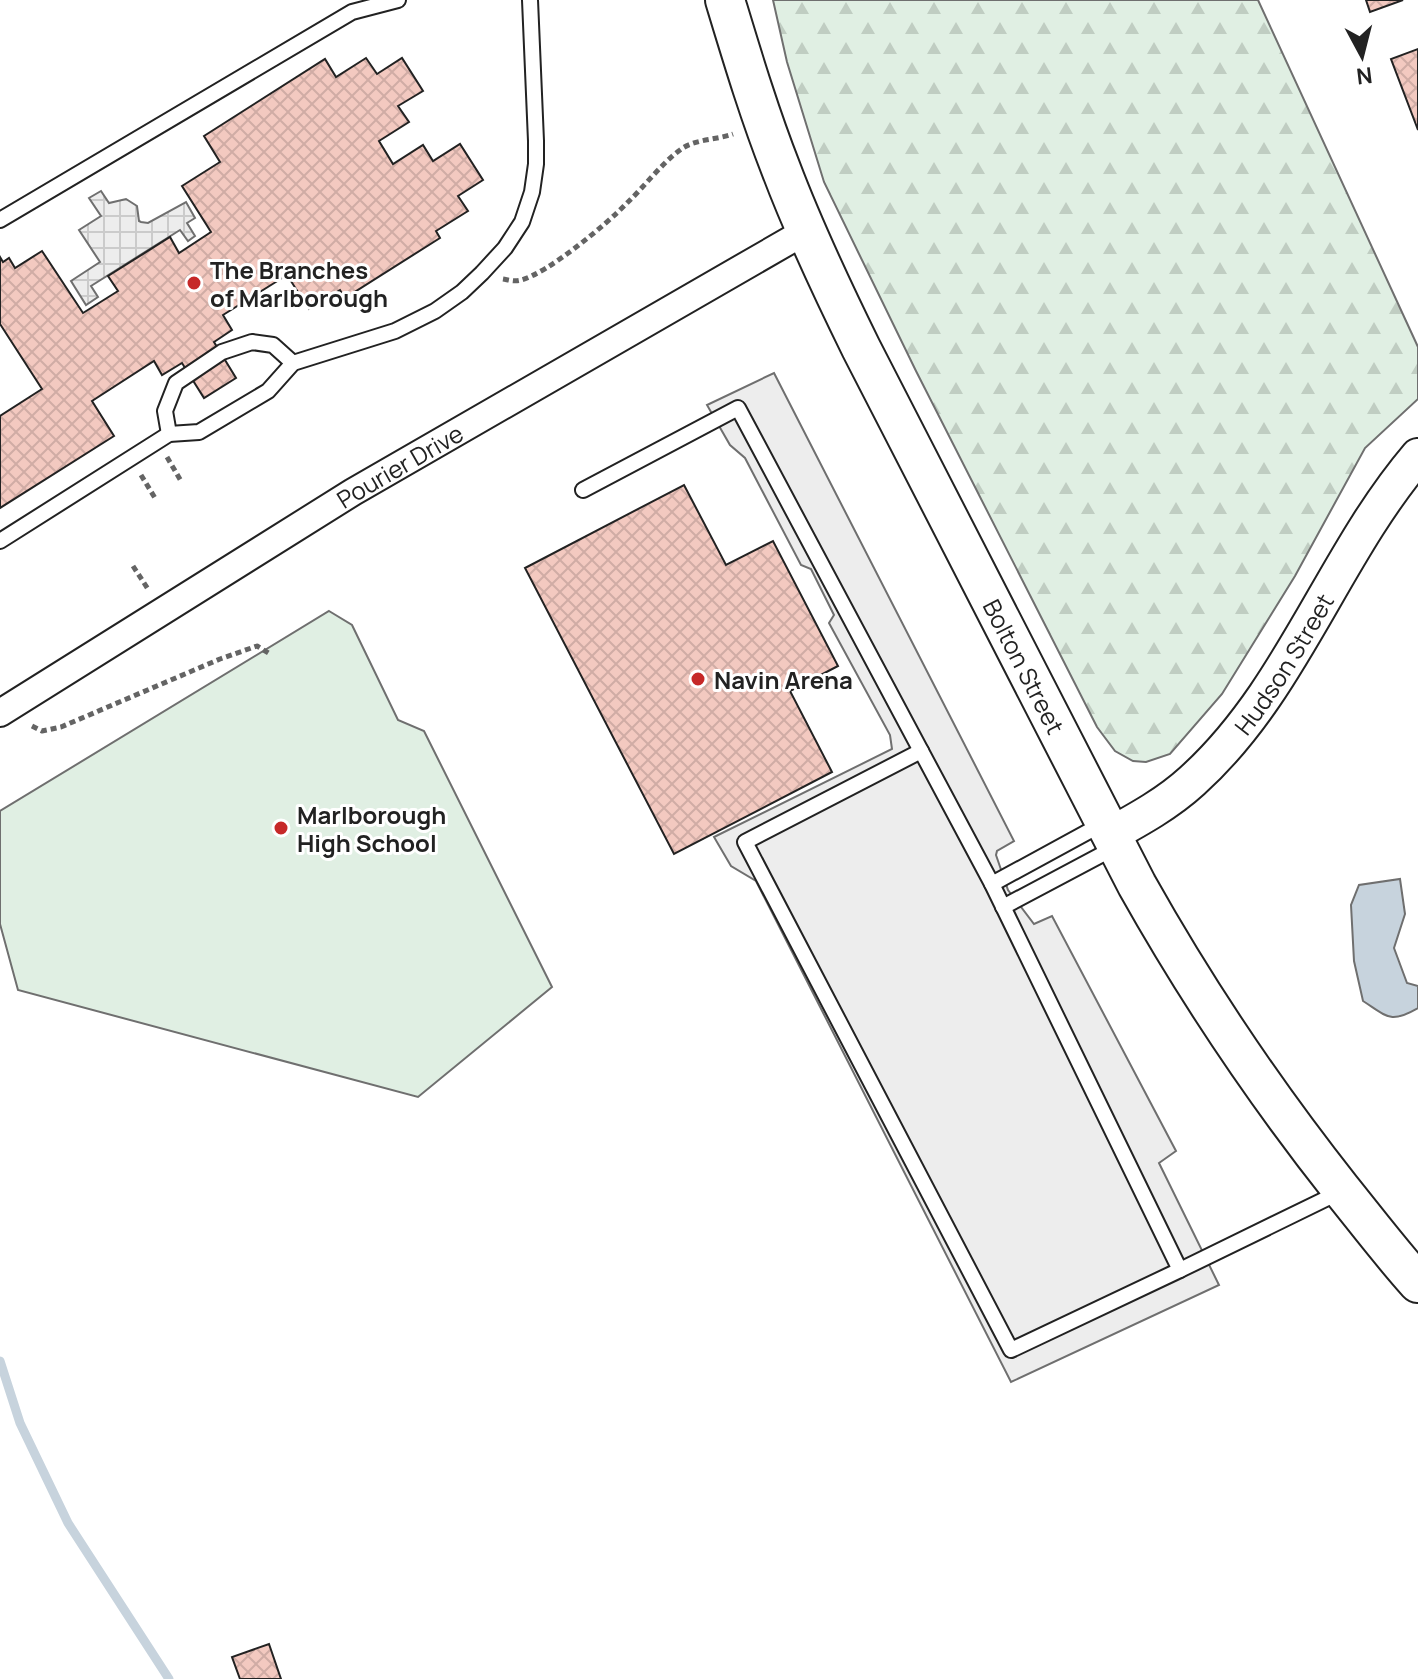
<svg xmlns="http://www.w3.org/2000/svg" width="1418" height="1679" font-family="Manrope,sans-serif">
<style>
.grass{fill:#e0efe3;stroke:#6f6f6f;stroke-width:2}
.forest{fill:url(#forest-firs);stroke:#6f6f6f;stroke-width:2}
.parking{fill:#ededed;stroke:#6f6f6f;stroke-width:2}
.plaza{fill:url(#plaza-grid);stroke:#6f6f6f;stroke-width:2}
.water{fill:#c7d3dd;stroke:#6f6f6f;stroke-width:2}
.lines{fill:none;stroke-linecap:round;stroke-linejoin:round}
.stream{stroke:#c7d3dd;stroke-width:9}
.building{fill:url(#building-cross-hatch);stroke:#222;stroke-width:2}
.service-casing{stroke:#222;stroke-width:18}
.minor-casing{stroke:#222;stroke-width:30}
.tertiary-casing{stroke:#222;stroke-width:38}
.secondary-casing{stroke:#222;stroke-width:42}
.path{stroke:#646464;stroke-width:5;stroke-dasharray:6 4;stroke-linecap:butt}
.service{stroke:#fff;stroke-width:14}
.minor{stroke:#fff;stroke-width:26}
.tertiary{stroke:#fff;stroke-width:34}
.secondary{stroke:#fff;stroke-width:38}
.poi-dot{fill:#c62828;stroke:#fff;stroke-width:3}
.labels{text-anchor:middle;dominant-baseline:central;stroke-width:6;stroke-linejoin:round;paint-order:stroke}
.poi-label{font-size:24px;font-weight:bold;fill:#222;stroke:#fff;text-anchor:start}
.street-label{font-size:24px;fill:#222;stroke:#fff}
</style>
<defs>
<pattern id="forest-firs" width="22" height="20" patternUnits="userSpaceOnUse" patternTransform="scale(2)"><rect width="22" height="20" fill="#e0efe3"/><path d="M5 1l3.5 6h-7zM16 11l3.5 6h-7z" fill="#c0cdc2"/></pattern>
<pattern id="plaza-grid" width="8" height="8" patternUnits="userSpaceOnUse" patternTransform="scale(2)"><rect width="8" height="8" fill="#ededed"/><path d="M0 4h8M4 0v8" fill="none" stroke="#cbcbcb"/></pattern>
<pattern id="building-cross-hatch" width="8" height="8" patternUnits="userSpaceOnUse" patternTransform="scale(2)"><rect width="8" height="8" fill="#f3c9c0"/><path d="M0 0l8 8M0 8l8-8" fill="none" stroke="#d0aca5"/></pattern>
</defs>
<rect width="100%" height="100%" fill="#fff"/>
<polygon class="grass" points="329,611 352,625 398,720 424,731 552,987 418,1097 18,990 0,924 0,811"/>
<polygon class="forest" points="773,0 1258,0 1418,347 1418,399 1365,448 1295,576 1222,694 1170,754 1146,762 1133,761 1115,751 1097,727 916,371 824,182 787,62"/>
<polygon class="parking" points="774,373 1014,841 997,851 996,855 1008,890 1034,924 1052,916 1176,1151 1159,1163 1219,1285 1011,1382 756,881 731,866 714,837 892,749 890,735 829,623 834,615 811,569 801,565 745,458 730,445 707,405"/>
<polygon class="plaza" points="101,191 109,203 126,199 137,206 139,221 141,222 148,223 186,202 195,218 187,223 195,236 188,241 180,230 91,286 98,297 86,305 71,281 100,262 79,230 101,216 89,198"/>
<path class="water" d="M1400 879 1405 914 1394 948 1407 983 1418 986V1008C1390 1024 1388 1017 1363 1001L1354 961 1351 905 1359 885Z"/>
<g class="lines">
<polyline class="stream" points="0,1361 20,1423 68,1523 169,1679"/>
</g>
<g class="building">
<polygon points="1366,0 1403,0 1370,12"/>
<polygon points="1418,49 1418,130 1391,59"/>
<polygon points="366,58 377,74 402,58 423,91 398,106 409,122 379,141 393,164 423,145 433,161 460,144 483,180 458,196 468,211 436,231 440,238 345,298 340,290 309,309 287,275 223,315 232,330 214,342 236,378 204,398 182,363 162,375 154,361 92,401 114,436 0,508 0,416 42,389 0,324 0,257 3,262 9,258 15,268 42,251 83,313 118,291 108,276 170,237 179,253 211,232 182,186 220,162 204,136 325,59 336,77"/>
<polygon points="684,485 726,565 773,541 838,666 790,691 832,772 674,854 525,568"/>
<polygon points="269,1644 281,1679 240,1679 232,1657"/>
</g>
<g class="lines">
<g class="service-casing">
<g id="service">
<polyline points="0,220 352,12 398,0"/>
<polyline points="169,434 165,411 176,383 222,352 252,342 273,345 293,363"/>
<polyline points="583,490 738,408 992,884 1180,1270 1342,1191"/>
<polyline points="0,541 169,434 199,432 268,391 293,363 395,331 435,311 462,292 482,273 505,248 522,222 532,192 536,164 536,141 530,0"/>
<polyline points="921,751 745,842 1011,1350 1180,1270"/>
<polyline points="992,884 1104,823"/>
<polyline points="1003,907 1116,847"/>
</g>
</g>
<g class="minor-casing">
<g id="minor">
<path id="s1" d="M0 713 353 492 806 231"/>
</g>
</g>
<g class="tertiary-casing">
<g id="tertiary">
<path id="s2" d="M1110 835C1139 819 1168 803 1192 781 1292 691 1332 557 1418 456"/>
</g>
</g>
<g class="secondary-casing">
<g id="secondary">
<path id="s3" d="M725 0C742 56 759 113 781 169 804 230 832 289 861 348L1137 885C1197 992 1265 1093 1341 1189 1366 1220 1391 1253 1418 1283"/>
</g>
</g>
<g class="path">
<path d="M503 279C509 280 515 282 521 280 548 273 607 224 627 203 644 187 662 163 680 150 694 139 716 140 733 134"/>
<polyline points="167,457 181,481"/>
<polyline points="141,475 155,498"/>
<polyline points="133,566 148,589"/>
<polyline points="32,726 42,731 61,727 220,659 257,646 270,654"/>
</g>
<use href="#service" class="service"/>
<use href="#minor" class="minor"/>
<use href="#tertiary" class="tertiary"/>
<use href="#secondary" class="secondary"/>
</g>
<g class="poi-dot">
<circle cx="194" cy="283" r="8"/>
<circle cx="698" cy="679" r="8"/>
<circle cx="281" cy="828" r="8"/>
</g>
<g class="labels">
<g class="poi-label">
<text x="210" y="269">The Branches<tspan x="210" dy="28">of Marlborough</tspan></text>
<text x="714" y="679">Navin Arena</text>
<text x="297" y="814">Marlborough<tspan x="297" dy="28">High School</tspan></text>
</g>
<g class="street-label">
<text stroke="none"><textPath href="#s1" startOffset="470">Pourier Drive</textPath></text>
<text stroke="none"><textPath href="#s2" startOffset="248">Hudson Street</textPath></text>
<text stroke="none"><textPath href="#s3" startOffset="732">Bolton Street</textPath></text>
</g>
</g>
<g transform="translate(1362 56) rotate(173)" stroke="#ffffff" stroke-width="6" paint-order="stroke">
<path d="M0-6L14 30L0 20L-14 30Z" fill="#222222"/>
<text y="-12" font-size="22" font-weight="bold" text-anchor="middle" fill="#222222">N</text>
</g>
</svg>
